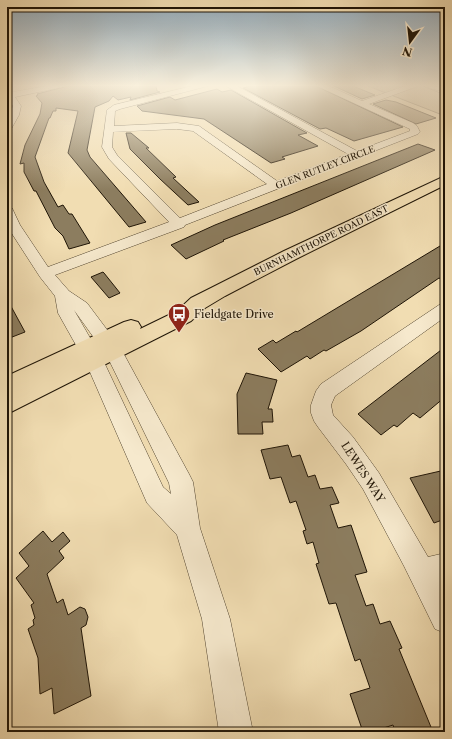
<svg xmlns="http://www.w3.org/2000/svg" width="452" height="739" font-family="'Libre Caslon Text',serif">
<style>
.green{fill:#cdbb95;stroke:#76684e}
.building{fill:#8c7d5f;stroke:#1e1406}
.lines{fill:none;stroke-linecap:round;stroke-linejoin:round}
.minor-casing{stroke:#534631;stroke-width:1}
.major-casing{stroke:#1e1406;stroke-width:2}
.minor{fill:#f6e9cd;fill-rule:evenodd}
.major{fill:#f1ddb2;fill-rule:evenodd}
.labels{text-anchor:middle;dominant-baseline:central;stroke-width:3;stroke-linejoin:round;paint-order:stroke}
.far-street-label{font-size:9px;fill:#1e1406;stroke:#f6e9cd}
.poi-label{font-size:11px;fill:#1e1406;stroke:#f6e9cd;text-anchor:start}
.street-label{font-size:11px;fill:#1e1406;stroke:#f6e9cd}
</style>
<rect width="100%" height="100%" fill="#f1ddb2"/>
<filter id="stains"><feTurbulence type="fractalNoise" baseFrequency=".005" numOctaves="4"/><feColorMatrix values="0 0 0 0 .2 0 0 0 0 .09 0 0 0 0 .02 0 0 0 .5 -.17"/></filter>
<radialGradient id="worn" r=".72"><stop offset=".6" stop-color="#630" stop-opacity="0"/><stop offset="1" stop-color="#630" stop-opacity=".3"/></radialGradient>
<polygon class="green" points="368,86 423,86 445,95 445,116"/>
<g class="building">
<polygon points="68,86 156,86 157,91 160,92 130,100 131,97 118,100 113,96 109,101 95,107 87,150 90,157 146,222 129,227 68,153 78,111 56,108 56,111 53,111 50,118 49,118 35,157 44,182 58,207 63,205 69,214 72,214 90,243 69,249 63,236 55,228 36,191 34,191 24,172 24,163 20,164 25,145 40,114 42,103 36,96 38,95 37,94"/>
<polygon points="250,86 316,86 403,127 354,141 326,128 320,129 243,88"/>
<polygon points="334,86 353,86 375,95 362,99"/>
<polygon points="217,89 222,92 231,90 307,133 298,135 318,146 282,157 285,159 271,163 204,119 142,111 137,106 170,97 175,100"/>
<polygon points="386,100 396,102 436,118 416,124 373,104"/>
<polygon points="126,133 131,133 149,148 146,148 176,177 173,178 199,202 188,205 160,179 130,149"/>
<polygon points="418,144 435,150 291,213 223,240 224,241 186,259 171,245 215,225"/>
<polygon points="445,243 445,281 439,278 361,331 326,351 324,350 310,359 307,356 281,372 258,349 273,340 276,343 296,331 297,332"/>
<polygon points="103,272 104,273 120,293 109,298 91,277"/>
<polygon points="7,299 25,332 7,339"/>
<polygon points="445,347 445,397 420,418 413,413 397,427 394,425 381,435 358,414"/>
<polygon points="246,373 277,380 268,409 272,409 273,422 262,422 263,434 238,434 237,394"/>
<polygon points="288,445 292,457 300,455 308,477 315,475 320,489 332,487 339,503 330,505 338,528 351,525 367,572 355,575 366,606 373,604 380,624 390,621 402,648 399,649 433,732 395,732 393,725 371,732 363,732 350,694 370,688 360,659 355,661 336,603 329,604 316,564 319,563 313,542 307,544 303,531 306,530 296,501 290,503 281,477 270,479 261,450"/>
<polygon points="445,470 445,519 434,523 410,478"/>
<polygon points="43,531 52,542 63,532 70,541 59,551 64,558 47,574 57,603 63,599 68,615 80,607 85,609 88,617 86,625 81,628 91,696 54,714 52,688 40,694 38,658 28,629 34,625 33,620 35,618 31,605 34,603 16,578 29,566 19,553"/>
</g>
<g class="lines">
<g class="minor-casing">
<g id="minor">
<polygon points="47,86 67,86 15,97 21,106 19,115 10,131 7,132 7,121 13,106 7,97 7,88 10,88 12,92"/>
<path d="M192 86H208L120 109 115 111 114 126 177 123 199 126 277 181 348 154 226 86H237L357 151 410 131V129L317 86H329L362 101 405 86H418L369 104 413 123 417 126 420 132 418 134 185 225 184 227 55 275 69 291 87 303 120 347 189 474 193 482 200 528 230 619 253 732H219L202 619 177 535 147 503 86 363 58 313 55 296 40 277 7 226V207L12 208 20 225 48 267 169 222 109 159 102 147 107 110 114 105ZM177 129 193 131 267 184 180 218 117 155 112 147 113 132ZM74 310 107 356 169 483 171 494 163 487 104 362Z"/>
<polygon points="428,86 445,87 445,92 429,88"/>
<polygon points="445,303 445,317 335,396 331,405 333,415 353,437 379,473 428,557 445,553 445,579 441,581 445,589 445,633 435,629 404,566 363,489 346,464 318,427 314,421 311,413 311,405 316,391 321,384 439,305"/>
</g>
</g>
<g class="major-casing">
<polygon id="major" points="445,176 445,185 296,259 225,296 205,308 191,321 7,414 7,376 124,322 131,320 138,322 141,327 140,329 177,311 191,298 211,288 284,251"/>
</g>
<use href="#minor" class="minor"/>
<use href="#major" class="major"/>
</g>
<linearGradient id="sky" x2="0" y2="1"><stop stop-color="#8fa9bb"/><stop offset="0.45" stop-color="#f9f0dc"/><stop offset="1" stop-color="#f9f0dc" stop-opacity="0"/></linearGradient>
<rect width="452" height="190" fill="url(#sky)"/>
<defs>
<g id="bus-pin" transform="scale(1.15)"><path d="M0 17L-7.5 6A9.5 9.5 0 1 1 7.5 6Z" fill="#8f2418" stroke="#f6e9cd"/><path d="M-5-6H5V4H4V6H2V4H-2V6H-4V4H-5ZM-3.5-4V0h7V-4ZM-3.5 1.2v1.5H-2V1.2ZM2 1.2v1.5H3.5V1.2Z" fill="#fff"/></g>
</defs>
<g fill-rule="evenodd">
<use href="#bus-pin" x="179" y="314"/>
</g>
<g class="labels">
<g class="far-street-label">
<text transform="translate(325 167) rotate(-21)">GLEN RUTLEY CIRCLE</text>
<text transform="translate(321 240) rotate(-26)">BURNHAMTHORPE ROAD EAST</text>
</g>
<g class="poi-label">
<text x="194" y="314">Fieldgate Drive</text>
</g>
<g class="street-label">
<text transform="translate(363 472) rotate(57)">LEWES WAY</text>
</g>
</g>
<rect width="452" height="739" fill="none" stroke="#f1ddb2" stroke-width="24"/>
<rect x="8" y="8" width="436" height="723" fill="none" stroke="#1e1406" stroke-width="2"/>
<rect x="12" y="12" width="428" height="715" fill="none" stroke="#1e1406"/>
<g transform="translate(410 42) rotate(195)" stroke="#f6e9cd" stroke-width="3" paint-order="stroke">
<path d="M0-3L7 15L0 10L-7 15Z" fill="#1e1406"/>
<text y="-6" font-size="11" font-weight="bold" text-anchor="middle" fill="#1e1406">N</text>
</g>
<rect width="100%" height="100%" filter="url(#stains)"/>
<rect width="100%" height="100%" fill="url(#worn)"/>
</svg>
